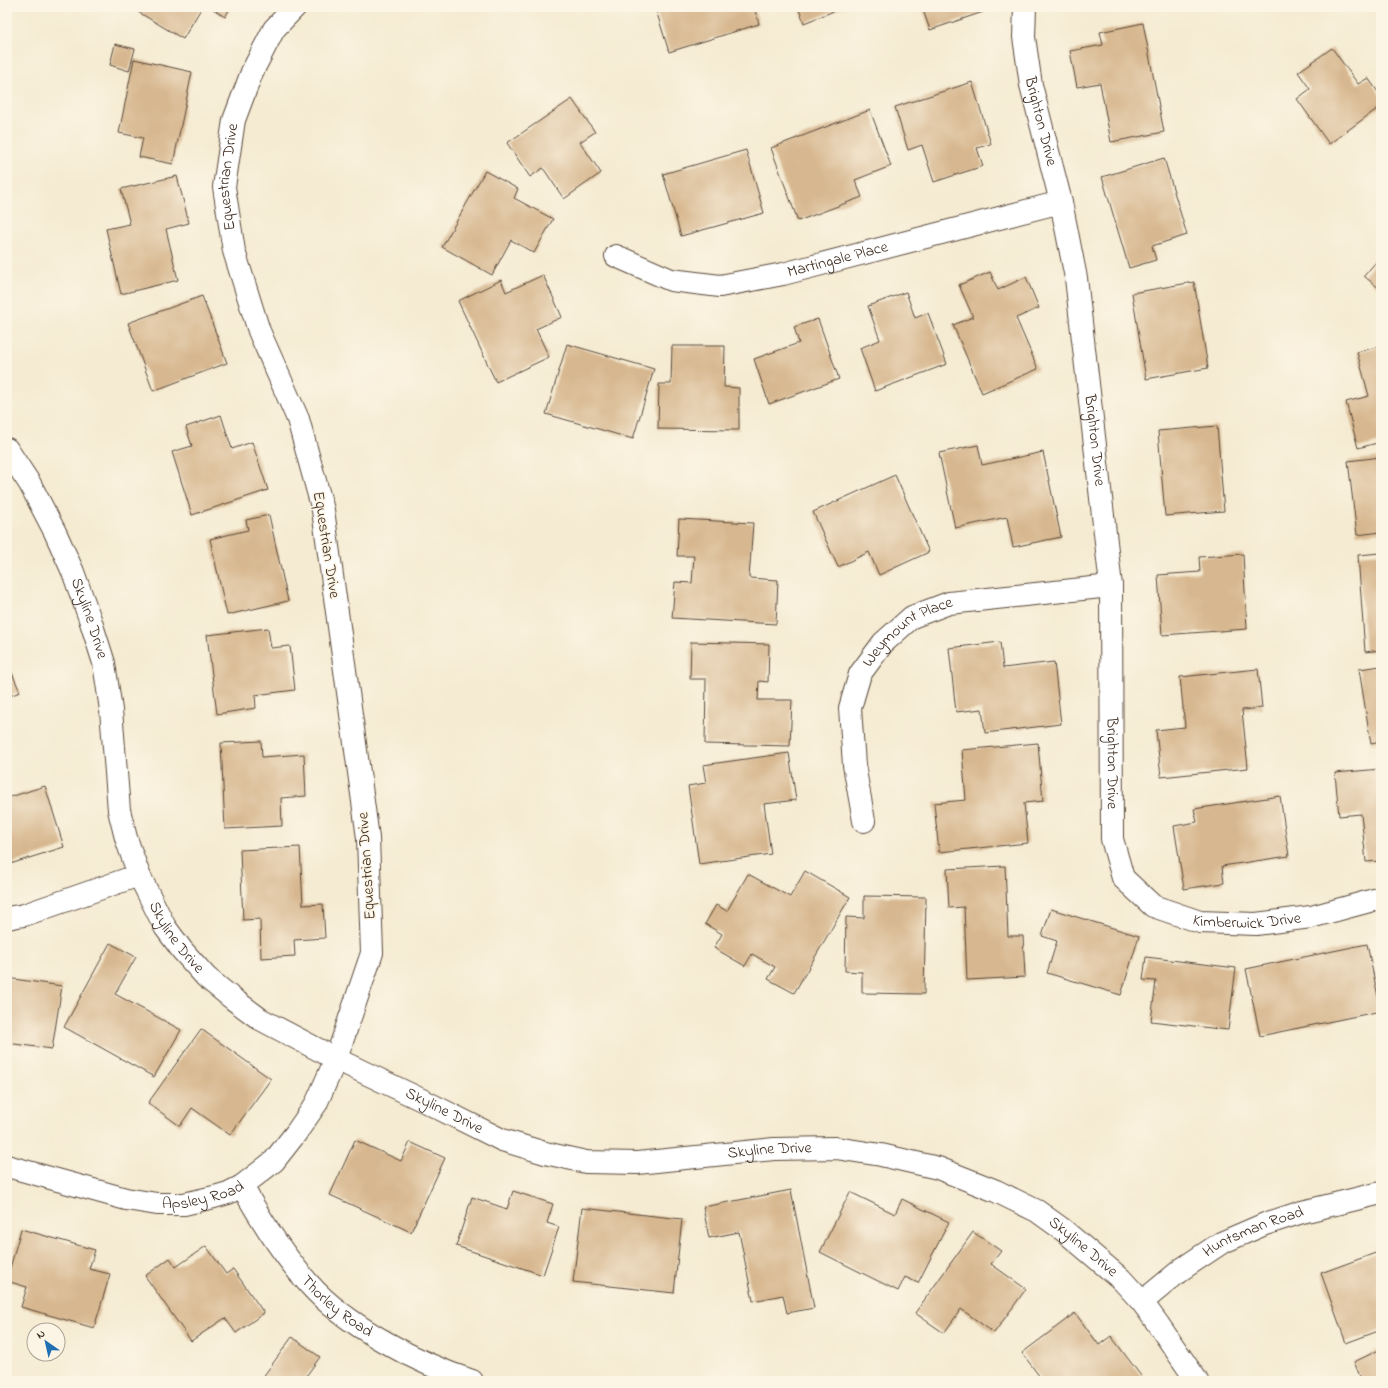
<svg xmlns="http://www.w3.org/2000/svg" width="1388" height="1388" font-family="'Indie Flower',sans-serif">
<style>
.building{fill:#d7b78f}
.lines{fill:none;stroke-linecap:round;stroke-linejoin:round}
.minor-casing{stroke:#574739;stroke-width:24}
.tertiary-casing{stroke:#574739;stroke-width:24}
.minor{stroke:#fff;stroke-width:22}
.tertiary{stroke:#fff;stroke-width:22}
.labels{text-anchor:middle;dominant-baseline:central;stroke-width:3;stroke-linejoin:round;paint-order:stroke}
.street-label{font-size:16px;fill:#3b2a1e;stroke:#fcf5e5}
</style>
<rect width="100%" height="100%" fill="#fcf5e5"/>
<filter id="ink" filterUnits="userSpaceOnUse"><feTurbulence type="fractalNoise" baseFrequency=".025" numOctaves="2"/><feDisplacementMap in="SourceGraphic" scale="8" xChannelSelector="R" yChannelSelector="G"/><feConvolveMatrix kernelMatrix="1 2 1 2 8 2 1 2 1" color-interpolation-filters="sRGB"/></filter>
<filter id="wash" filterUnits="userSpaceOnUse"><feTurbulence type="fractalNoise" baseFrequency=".012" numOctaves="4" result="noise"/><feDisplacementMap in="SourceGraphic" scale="16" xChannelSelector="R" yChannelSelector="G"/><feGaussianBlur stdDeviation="0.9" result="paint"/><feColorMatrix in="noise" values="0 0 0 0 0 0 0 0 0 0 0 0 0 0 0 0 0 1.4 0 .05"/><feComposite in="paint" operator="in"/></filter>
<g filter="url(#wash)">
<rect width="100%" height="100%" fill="#f5ebd2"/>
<g id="blocks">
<g class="building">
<polygon points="137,7 202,7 183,39 135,10"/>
<polygon points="210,7 231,7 225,17"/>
<polygon points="655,7 754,7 759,24 669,52"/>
<polygon points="798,7 844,7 804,23"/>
<polygon points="922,7 985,7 986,11 930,30"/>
<polygon points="1143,23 1164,132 1111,142 1100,83 1077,87 1070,51 1103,45 1100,32"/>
<polygon points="115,44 135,49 129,71 110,65"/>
<polygon points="1332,48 1358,84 1368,78 1381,96 1381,106 1329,144 1297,99 1310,89 1298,72"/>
<polygon points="134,59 192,72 173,164 139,157 143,138 119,133"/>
<polygon points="972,82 991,144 977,148 983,166 934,182 922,145 908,150 895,107"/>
<polygon points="572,99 595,132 580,142 601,173 564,199 543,168 530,177 507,143"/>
<polygon points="870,110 891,166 855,180 862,197 798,221 771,148"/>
<polygon points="746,150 764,213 681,236 663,174"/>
<polygon points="1164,158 1187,235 1152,246 1156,260 1129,268 1102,177"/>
<polygon points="485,171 518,189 514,198 553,219 534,253 511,240 492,275 442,247"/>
<polygon points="177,176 189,223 166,229 178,280 121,294 106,229 130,224 121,189"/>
<polygon points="1381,256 1381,290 1364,276"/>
<polygon points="990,272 998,290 1026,277 1039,308 1016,318 1038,369 982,393 953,325 973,317 959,285"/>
<polygon points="543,275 562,317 536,329 549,357 496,382 458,301 501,280 506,292"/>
<polygon points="1194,282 1208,368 1146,379 1132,293"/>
<polygon points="906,292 915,318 928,313 947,364 875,391 860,348 880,340 868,306"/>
<polygon points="202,296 227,363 153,391 128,323"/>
<polygon points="818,319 839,379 769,404 754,359 799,343 794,327"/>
<polygon points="567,344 654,369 633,439 546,414"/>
<polygon points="672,346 725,346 724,387 739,388 739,430 658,429 659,384 671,384"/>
<polygon points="1381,346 1381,442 1358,448 1346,402 1369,396 1357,352"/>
<polygon points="221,415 232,449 252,442 268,490 192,515 172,452 192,446 186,427"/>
<polygon points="1217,426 1224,511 1165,516 1158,431"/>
<polygon points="978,445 982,465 1043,452 1061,537 1013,547 1007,517 955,528 939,453"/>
<polygon points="1381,457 1381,532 1357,535 1348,461"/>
<polygon points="895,475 929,552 879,575 869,552 838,567 813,512"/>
<polygon points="269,515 288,601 227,615 210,539 248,530 246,520"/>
<polygon points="679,519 753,523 749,578 778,580 776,624 672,618 675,582 692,583 694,556 677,556"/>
<polygon points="1381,553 1381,650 1365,652 1358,555"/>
<polygon points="1243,554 1247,629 1162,635 1158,575 1200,572 1199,557"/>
<polygon points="268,628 271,648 290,646 295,690 255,695 256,708 217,714 207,635"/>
<polygon points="691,642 769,644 768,682 759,681 758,700 792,700 790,746 705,744 706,679 690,679"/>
<polygon points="1000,642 1003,668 1054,662 1061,724 985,733 982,709 956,712 949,648"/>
<polygon points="7,661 20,692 7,697"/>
<polygon points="1381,666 1381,742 1371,744 1359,669"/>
<polygon points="1258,669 1262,708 1242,710 1248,768 1161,777 1156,730 1185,727 1180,677"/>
<polygon points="261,741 262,757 304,754 306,796 281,798 282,826 225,829 221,743"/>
<polygon points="1038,743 1043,801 1024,803 1028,843 939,852 934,803 966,800 962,750"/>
<polygon points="789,753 796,800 764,804 771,854 699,864 688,786 706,783 703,765"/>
<polygon points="1381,769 1381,861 1366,862 1361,814 1339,816 1335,773"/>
<polygon points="45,786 64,847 7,865 7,798"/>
<polygon points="1280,796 1289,856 1222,866 1224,883 1184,889 1174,826 1197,822 1194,809"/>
<polygon points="300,847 303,905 323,904 325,938 294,940 295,956 261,958 260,919 243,920 240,850"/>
<polygon points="1005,866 1008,936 1023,936 1025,977 967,980 964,907 949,908 947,869"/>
<polygon points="805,871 850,897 794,993 768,979 775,967 752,954 745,966 714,948 722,934 705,924 716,905 727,911 748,874 790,897"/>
<polygon points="864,896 926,897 924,994 862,993 862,972 845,971 846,917 864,918"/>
<polygon points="1051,909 1139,936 1121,995 1047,973 1057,941 1042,936"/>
<polygon points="110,943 136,957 115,994 181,1030 154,1077 64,1027"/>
<polygon points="1367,944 1381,1011 1260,1036 1246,969"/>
<polygon points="1146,957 1236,968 1228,1030 1151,1021 1156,981 1143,980"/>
<polygon points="7,978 62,986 52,1049 7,1043"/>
<polygon points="201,1029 271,1079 230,1135 192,1108 180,1126 148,1103"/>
<polygon points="355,1140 401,1161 410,1142 445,1158 411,1232 330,1195"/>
<polygon points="791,1190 814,1308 787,1313 783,1295 753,1301 739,1232 709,1238 703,1207"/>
<polygon points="513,1191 553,1204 547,1223 559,1227 543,1275 456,1246 472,1197 507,1209"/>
<polygon points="850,1192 895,1214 902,1199 949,1222 918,1283 905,1277 898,1291 820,1252"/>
<polygon points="582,1208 682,1219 674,1293 573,1282"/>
<polygon points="21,1229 95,1250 89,1269 110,1274 94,1328 21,1307 27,1287 7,1281 7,1279"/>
<polygon points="973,1232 1001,1251 991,1264 1026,1289 994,1333 961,1309 944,1333 915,1313"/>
<polygon points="206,1246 226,1274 233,1269 264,1313 236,1333 225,1318 191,1341 145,1276 170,1258 176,1267"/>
<polygon points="1381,1251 1381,1330 1346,1343 1321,1273"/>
<polygon points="1075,1313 1099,1345 1111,1336 1144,1380 1142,1381 1043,1381 1022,1353"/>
<polygon points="292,1337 320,1357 304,1379 308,1381 260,1381"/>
<polygon points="1381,1349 1381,1381 1362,1381 1354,1362"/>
</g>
</g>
</g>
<g filter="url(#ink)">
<use href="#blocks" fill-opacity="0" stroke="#574739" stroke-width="1"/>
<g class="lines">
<g class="minor-casing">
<g id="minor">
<path id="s1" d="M1025 7 1024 37 1031 85 1061 202 1076 278 1111 586 1112 839 1123 878 1153 906 1200 922 1256 924 1311 917 1381 898"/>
<path id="s2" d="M616 256 671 280 720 286 783 274 1061 202"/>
<path id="s3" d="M864 821 854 765 850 708 860 674 883 643 912 617 949 603 1111 586"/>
<polyline points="7,918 24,915 139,875"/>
<path id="s4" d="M7 1166 126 1199 157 1204H184L214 1197 228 1193 242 1186 274 1161 296 1133 316 1104 336 1059 372 953 368 838 323 510 298 419 259 331 234 251 224 187 234 120 252 72 274 29 295 7"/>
<path id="s5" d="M242 1186C261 1220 283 1255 309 1284 345 1325 419 1364 472 1381"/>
<path id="s6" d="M1142 1302 1182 1269 1221 1243 1265 1224 1302 1212 1381 1193"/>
</g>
</g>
<g class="tertiary-casing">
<g id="tertiary">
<path id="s7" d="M7 449 30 484 55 532 73 572 90 619 104 663 111 710 119 810 126 838 139 875 165 927 182 950 206 977 233 999 260 1019 336 1059 424 1101 502 1140 545 1153 586 1162 637 1163 774 1149 836 1148 881 1155 938 1168 996 1191 1037 1211 1062 1229 1121 1279 1142 1302 1158 1324 1197 1381"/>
</g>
</g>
<use href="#minor" class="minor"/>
<use href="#tertiary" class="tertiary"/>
</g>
</g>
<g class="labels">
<g class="street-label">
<text stroke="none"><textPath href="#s1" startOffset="116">Brighton Drive</textPath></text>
<text stroke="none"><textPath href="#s4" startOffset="1311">Equestrian Drive</textPath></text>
<text stroke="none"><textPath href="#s2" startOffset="230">Martingale Place</textPath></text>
<text stroke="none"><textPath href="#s1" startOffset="440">Brighton Drive</textPath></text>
<text transform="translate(326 545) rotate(81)">Equestrian Drive</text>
<text stroke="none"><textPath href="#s7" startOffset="189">Skyline Drive</textPath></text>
<text stroke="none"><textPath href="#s3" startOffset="215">Weymount Place</textPath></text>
<text stroke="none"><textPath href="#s1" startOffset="764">Brighton Drive</textPath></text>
<text transform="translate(367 866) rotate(-94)">Equestrian Drive</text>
<text stroke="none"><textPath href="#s1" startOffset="1018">Kimberwick Drive</textPath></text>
<text stroke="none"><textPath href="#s7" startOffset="525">Skyline Drive</textPath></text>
<text stroke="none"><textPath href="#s7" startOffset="849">Skyline Drive</textPath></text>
<text stroke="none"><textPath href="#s7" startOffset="1185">Skyline Drive</textPath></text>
<text stroke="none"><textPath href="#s4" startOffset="202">Apsley Road</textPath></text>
<text stroke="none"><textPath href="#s6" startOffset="133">Huntsman Road</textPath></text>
<text stroke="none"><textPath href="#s7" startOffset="1522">Skyline Drive</textPath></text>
<text stroke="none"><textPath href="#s5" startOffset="155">Thorley Road</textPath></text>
</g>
</g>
<rect width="1388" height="1388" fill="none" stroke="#fcf5e5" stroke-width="24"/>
<g transform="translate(46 1342) rotate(326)"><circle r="19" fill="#fcf5e5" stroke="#afa495"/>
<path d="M0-3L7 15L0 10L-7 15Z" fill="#1f6fb2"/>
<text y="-6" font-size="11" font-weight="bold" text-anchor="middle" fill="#3b2a1e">N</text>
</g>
</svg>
